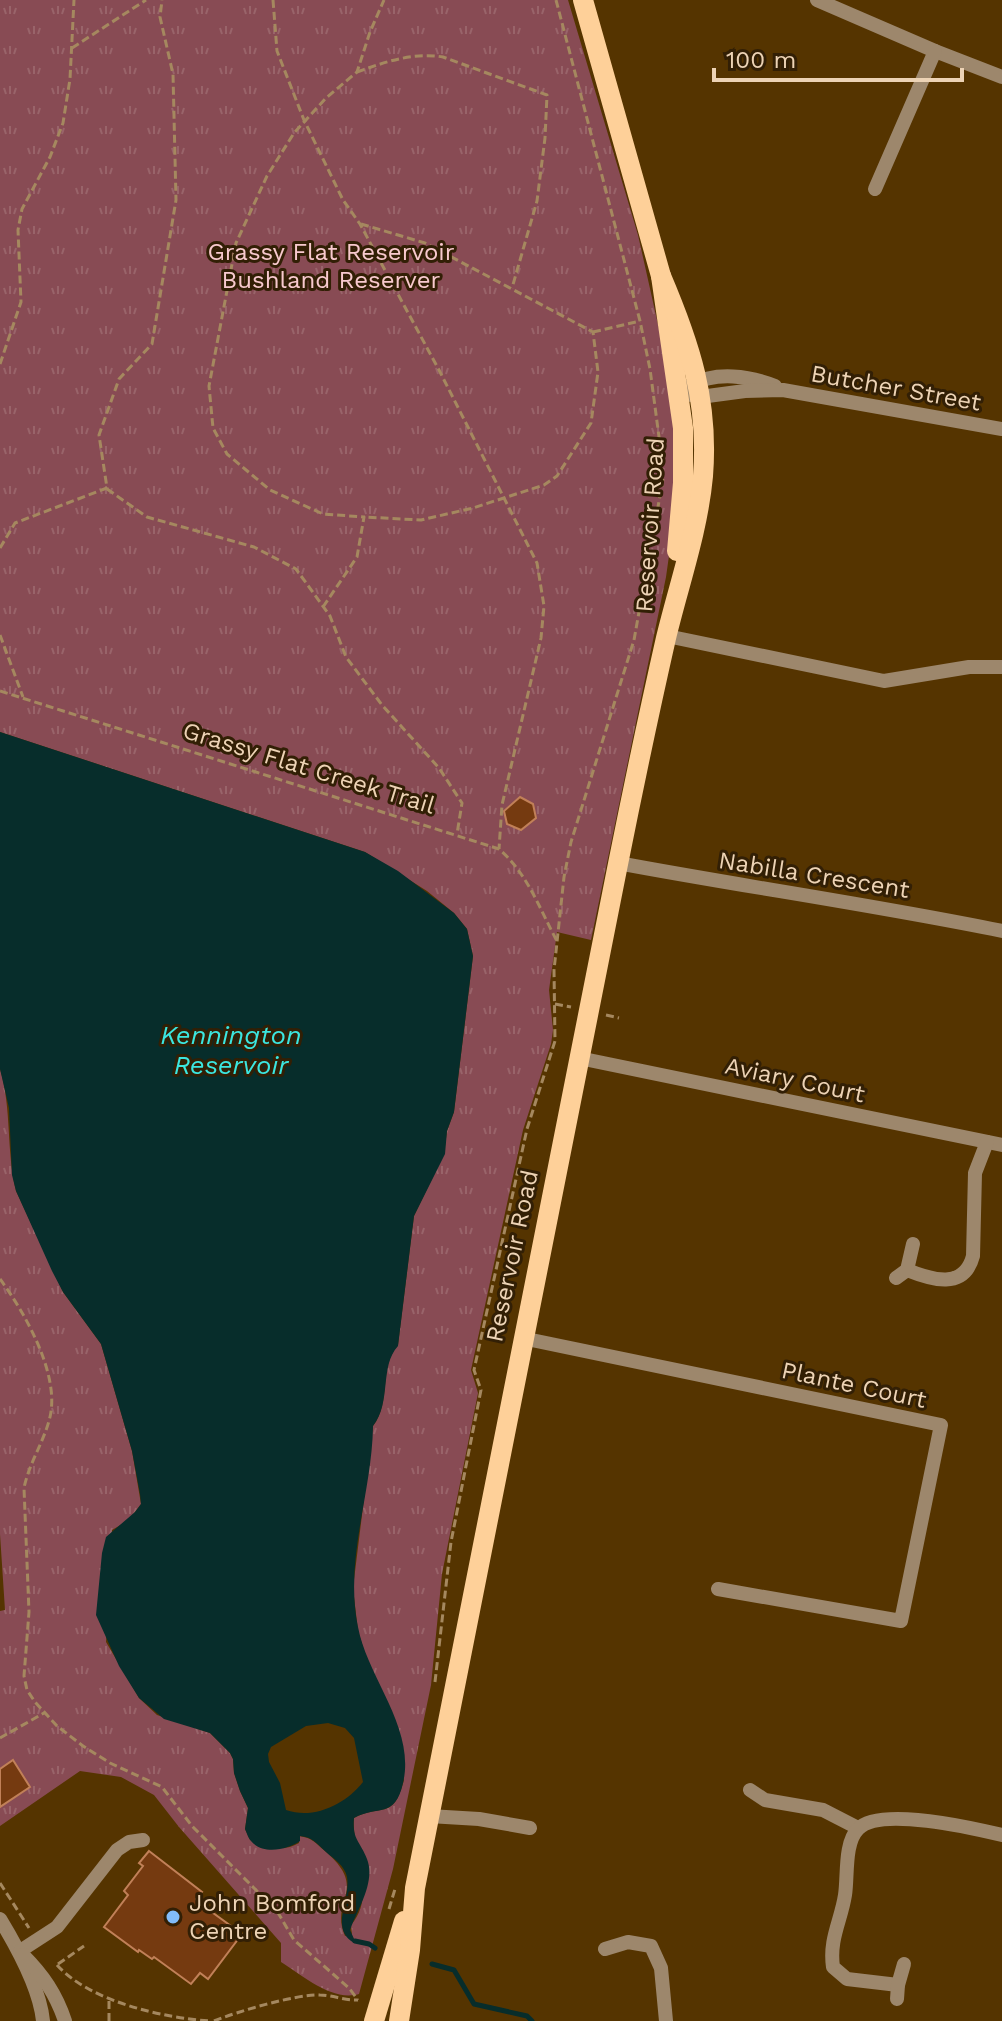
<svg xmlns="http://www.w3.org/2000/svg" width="1002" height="2021" font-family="'Work Sans',sans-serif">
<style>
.park{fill:url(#park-tufts)}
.water{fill:#072d2b;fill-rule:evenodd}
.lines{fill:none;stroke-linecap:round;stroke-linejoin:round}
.stream{stroke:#072d2b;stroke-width:5}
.building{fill:#753a10;stroke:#c18058;stroke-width:2}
.path{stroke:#a5885f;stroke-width:3;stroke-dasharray:8 4;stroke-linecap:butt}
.minor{stroke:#9d876c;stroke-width:14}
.major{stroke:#fed099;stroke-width:20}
.poi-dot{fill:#82bcfa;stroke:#321f05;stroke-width:3}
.labels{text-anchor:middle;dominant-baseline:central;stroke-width:6;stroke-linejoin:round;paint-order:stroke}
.park-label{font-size:24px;fill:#f8c9ce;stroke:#321f05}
.street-label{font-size:24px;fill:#edd3b5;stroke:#321f05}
.poi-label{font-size:24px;fill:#edd3b5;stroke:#321f05;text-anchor:start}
.water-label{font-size:26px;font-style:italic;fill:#3be6e0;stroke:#321f05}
</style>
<defs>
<pattern id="park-tufts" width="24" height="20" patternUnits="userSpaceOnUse" patternTransform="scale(2)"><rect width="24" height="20" fill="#884b54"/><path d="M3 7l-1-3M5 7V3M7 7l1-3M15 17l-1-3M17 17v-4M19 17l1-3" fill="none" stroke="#99646a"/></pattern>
</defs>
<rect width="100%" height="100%" fill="#553400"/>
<path class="park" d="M0 0H568L638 235 674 396 676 506 666 577 591 940 557 932 549 990 553 1030 551 1044 523 1130 471 1370 478 1393 442 1574 431 1685 393 1869 359 1994C332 2002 302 1975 281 1962V1943L179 1827 154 1795 121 1777 80 1771 0 1826V1611L5 1610 0 1534V1069C12 1109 6 1150 16 1191L63 1292 101 1344 132 1451 141 1504 129 1520 112 1530 106 1642 139 1698 157 1715 210 1733 230 1753 233 1759 234 1773 240 1791 248 1808 245 1829 250 1840C268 1846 282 1853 299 1843V1836C313 1838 315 1843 325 1851 370 1890 329 1899 345 1936L352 1934 351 1925C378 1894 351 1852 354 1818 383 1803 393 1821 404 1780L358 1631 353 1588 373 1426C392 1402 378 1367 398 1345L414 1216 444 1154 447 1131 454 1112 473 956 467 929 454 913 427 891 365 852 0 732Z"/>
<path class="water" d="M0 732 365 852 398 871 454 913 467 929 473 956 454 1112 447 1131 445 1154 414 1216 398 1346C379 1367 392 1401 373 1426 372 1494 344 1559 358 1627 367 1677 416 1728 403 1783 395 1819 378 1805 354 1818 352 1840 360 1841 367 1859 376 1882 357 1910 350 1930L355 1941 354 1943C329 1928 351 1900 347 1877 345 1866 334 1859 326 1852 317 1844 313 1837 300 1836V1841C289 1849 263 1856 251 1841 248 1838 247 1833 245 1829L248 1808 240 1791 234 1773 233 1759 230 1753 210 1733 164 1719 139 1698 119 1666 96 1615 102 1553 106 1537 135 1512 141 1504 140 1494 132 1451 101 1344 63 1292 52 1271 16 1191 12 1175 9 1108 0 1069ZM328 1723 345 1728 354 1738 363 1782C346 1804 314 1820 286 1810L280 1783 269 1762 268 1754 271 1747 306 1726Z"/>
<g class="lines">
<g class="stream">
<polyline points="355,1941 369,1944 375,1948"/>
<polyline points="432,1964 454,1970 474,2004 527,2016 532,2021"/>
</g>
</g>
<g class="building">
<polygon points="520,797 533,804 536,818 521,830 507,824 504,811"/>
<polygon points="13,1760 30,1787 0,1807 0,1769"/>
<polygon points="149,1851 202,1892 196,1899 198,1902 242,1934 208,1979 200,1973 191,1984 154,1957 152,1959 139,1950 138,1952 104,1927 128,1895 124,1891 143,1866 139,1863"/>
</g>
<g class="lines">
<g class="path">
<polyline points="273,0 277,51 304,120 343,200 360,224 439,370 537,563 544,606 541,638 502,805 499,849"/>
<polyline points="556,0 640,321 650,369 663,467"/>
<polyline points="72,48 146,0"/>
<path d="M357 72C385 62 413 52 443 57L547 95 545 138 537 201 512 288"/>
<polyline points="361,224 425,243 593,332 598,372 591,423 557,476 544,485 473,508 421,520 364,517"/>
<polyline points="593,332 640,321"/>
<polyline points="0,364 21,302 18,230 22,209 50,157 63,123 70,79 74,0"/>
<polyline points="107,489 147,517 254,547 296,569 330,616 346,657 382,705 439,768 462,803 457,834"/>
<polyline points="0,548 15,523 107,488 99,435 119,379 152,344 176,200 173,74 160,17 162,0"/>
<polyline points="323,607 357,557 364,517 323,514 270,490 227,454 213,428 209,386 236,243 267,176 294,133 326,98 357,72 370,32 384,0"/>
<polyline points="0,635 23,697"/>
<path d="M0 691 499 849C528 874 540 910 558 943"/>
<polyline points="555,1004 571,1007"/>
<polyline points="606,1015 619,1018"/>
<path d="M0 1279C25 1313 60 1374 50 1417 44 1442 29 1463 24 1488L29 1612 24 1676 27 1690 35 1702 57 1726 83 1746 110 1763 162 1787 192 1826 277 1911 294 1940 349 1988 358 2000"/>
<polyline points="435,1682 451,1542 481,1390 474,1370 527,1129 555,1041 554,970 564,877 571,842 634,640 663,479"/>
<polyline points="0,1738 44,1713"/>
<polyline points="0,1883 29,1928"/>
<polyline points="389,1909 395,1889"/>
<polyline points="58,1964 84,1946"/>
<path d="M57 1965C89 2001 163 2018 210 2021"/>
<polyline points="109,2021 109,2001"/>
<path d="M214 2021C236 2012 296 1994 320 1995 333 1995 345 2001 358 2000"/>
</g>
<g class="minor">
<polyline points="817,0 935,51 1002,77"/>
<polyline points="875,189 935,51"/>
<path d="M691 385C716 371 750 376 775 386"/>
<polyline points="691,395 700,397 745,391 783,390 1002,429"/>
<polyline points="667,636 884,681 969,667 1002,667"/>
<path d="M618 863C746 887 875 905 1002 931"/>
<polyline points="579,1058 1002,1145"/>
<path d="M907 1270C932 1280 964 1290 973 1256L975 1173 987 1142"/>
<polyline points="896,1278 907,1270 913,1244"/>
<polyline points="522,1338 941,1425 901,1621 718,1589"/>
<polyline points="750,1790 765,1800 823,1810 858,1828"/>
<polyline points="429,1816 479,1819 530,1828"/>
<path d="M0 1919C17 1947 40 1989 43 2021"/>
<polyline points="605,1949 628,1942 651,1946 661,1968 666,2021"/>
<polyline points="20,1951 57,1927 117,1850 129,1842 143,1840"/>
<path d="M23 1955C43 1975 56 1994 65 2021"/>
<path d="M898 1985 847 1979 833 1967C829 1939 841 1921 845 1895 848 1876 844 1843 858 1829 879 1806 973 1828 1002 1835"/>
<polyline points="897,1999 898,1985 904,1964"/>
</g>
<g class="major">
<polyline points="583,0 661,276 683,428 683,483 677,551"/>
<polyline points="374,2021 404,1921"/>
<path d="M399 2021 410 1950 415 1888C481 1547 549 1206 618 864 633 789 649 713 666 638 679 584 698 531 703 476 709 401 690 344 661 276"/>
</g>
</g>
<circle class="poi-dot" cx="173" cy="1917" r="8"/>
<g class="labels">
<g class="park-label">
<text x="331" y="252">Grassy Flat Reservoir<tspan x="331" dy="28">Bushland Reserver</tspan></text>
</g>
<g class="street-label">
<text transform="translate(896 388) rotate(10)">Butcher Street</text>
<text transform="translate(650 525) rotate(-86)">Reservoir Road</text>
<text transform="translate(309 768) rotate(17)">Grassy Flat Creek Trail</text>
<text transform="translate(814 875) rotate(9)">Nabilla Crescent</text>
<text transform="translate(795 1080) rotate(12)">Aviary Court</text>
<text transform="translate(512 1256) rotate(-78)">Reservoir Road</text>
<text transform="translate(854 1385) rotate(12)">Plante Court</text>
</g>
<g class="poi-label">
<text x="189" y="1903">John Bomford<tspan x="189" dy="28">Centre</tspan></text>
</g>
<g class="water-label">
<text x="231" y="1035">Kennington<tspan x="231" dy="30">Reservoir</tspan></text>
</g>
</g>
<path d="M714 68v12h248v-12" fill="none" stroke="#edd3b5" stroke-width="4"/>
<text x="726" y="68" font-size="24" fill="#edd3b5" stroke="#321f05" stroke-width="6" paint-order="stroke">100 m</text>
</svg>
